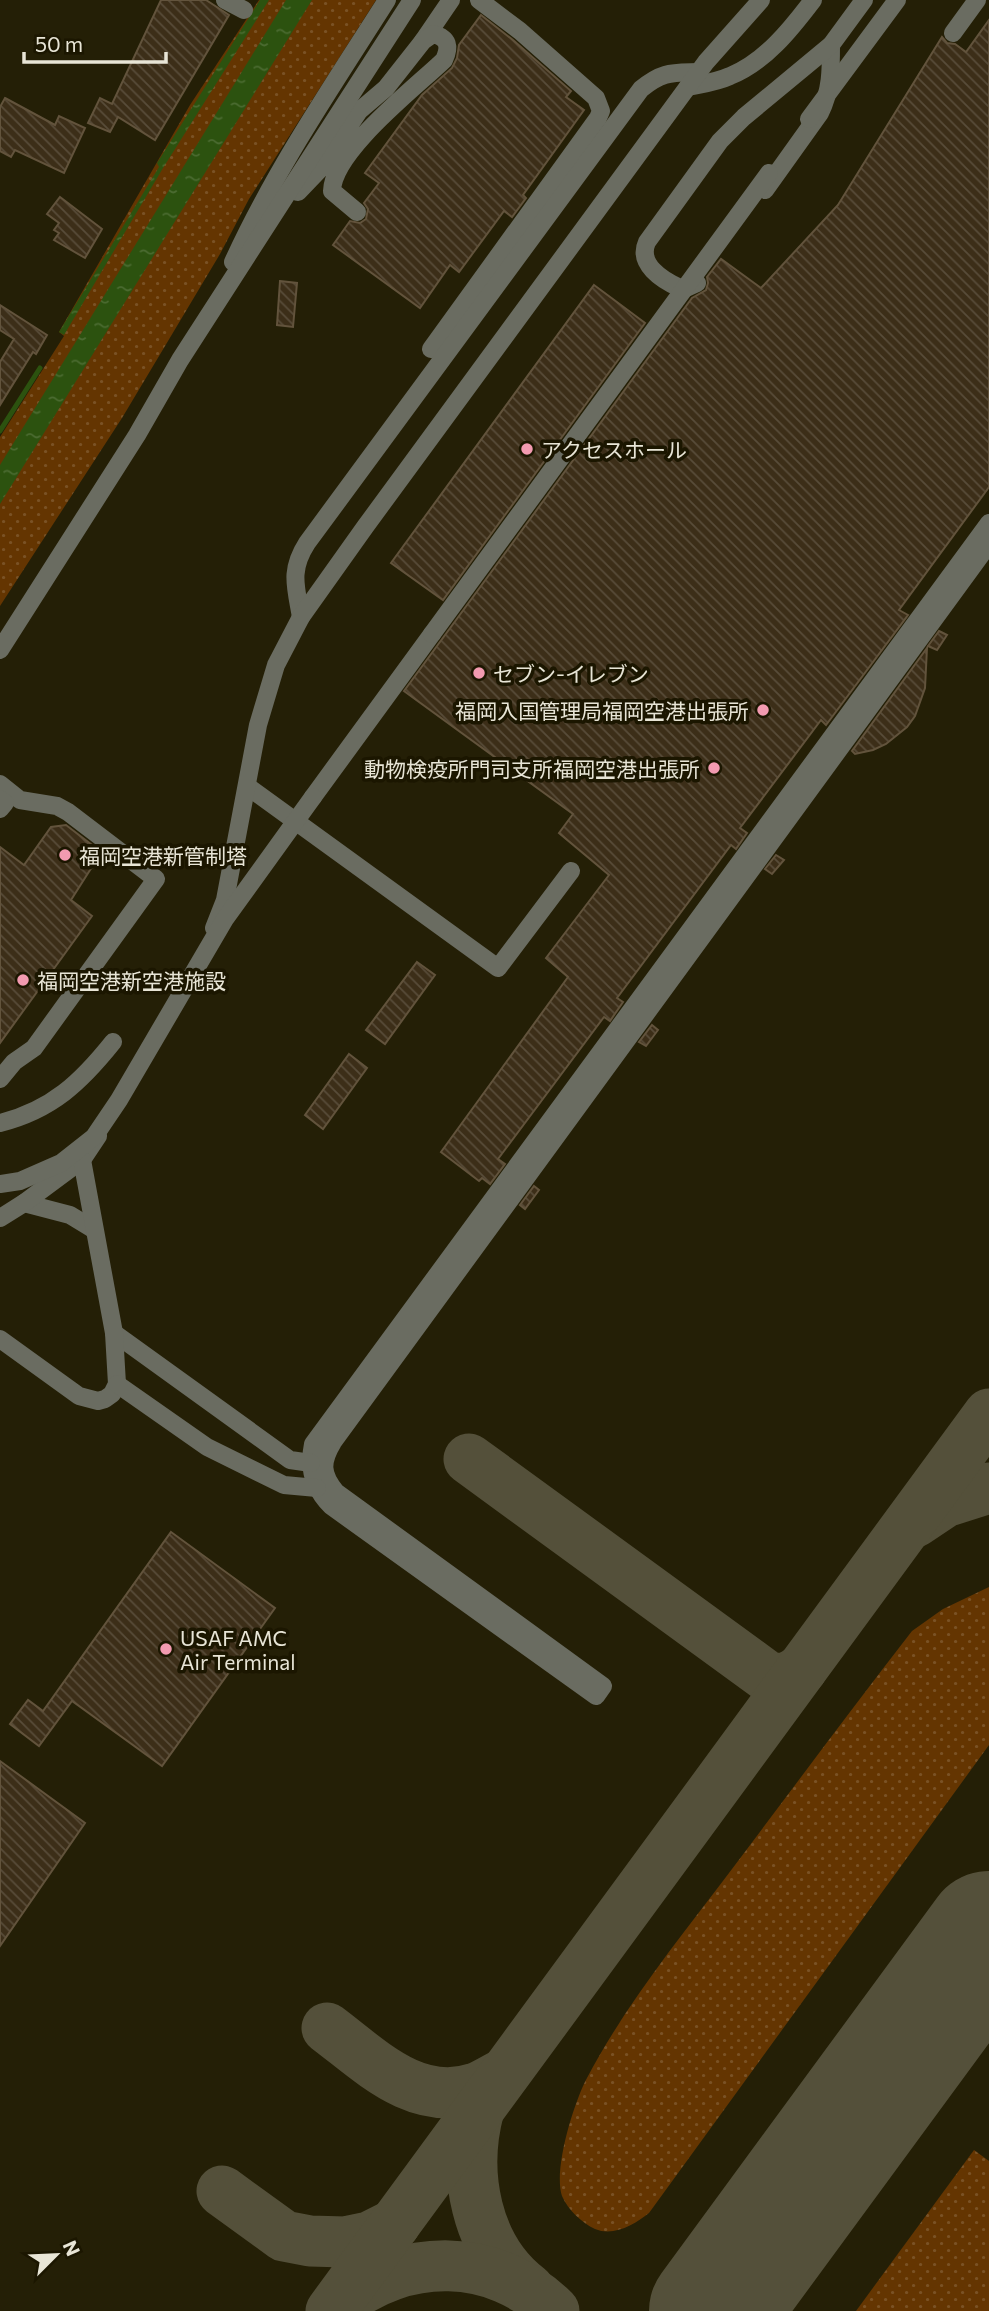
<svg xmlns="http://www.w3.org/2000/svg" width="989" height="2311" font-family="Commissioner,'Noto Sans JP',sans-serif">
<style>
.grass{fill:url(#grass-dots)}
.water{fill:url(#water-ripples)}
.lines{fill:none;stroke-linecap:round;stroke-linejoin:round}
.stream{stroke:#2c520f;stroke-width:5}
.taxiway{stroke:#54503a;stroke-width:51}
.runway{stroke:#54503a;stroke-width:128}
.building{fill:url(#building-back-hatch);stroke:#62533c;stroke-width:2}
.minor{stroke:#6a6c61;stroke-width:18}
.minor-bridge{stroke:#6a6c61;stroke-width:18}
.poi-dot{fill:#f29ab0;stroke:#1b1600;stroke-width:2.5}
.labels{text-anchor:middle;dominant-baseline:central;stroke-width:7;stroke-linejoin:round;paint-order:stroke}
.poi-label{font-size:21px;fill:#e8e5d6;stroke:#1b1600;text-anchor:start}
</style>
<defs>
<pattern id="grass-dots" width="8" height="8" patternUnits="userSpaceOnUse" patternTransform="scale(1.75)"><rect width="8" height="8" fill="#643501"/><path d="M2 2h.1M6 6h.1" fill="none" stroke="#7a5225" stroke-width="1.8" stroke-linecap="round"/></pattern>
<pattern id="water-ripples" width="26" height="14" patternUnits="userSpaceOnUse" patternTransform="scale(1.75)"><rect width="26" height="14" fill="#2c520f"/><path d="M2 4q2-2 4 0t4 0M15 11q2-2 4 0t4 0" fill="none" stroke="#4b6b31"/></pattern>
<pattern id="building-back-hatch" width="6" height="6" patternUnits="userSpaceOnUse" patternTransform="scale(1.75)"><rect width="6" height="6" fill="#3c2e18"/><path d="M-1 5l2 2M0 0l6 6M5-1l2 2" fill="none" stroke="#584c39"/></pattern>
</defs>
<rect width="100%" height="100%" fill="#241f06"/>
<g class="grass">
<polygon points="259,0 376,0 249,199 220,254 122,418 0,606 0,437 64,336 59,332 190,105"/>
<path d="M989 1587V1745L649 2213C635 2224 614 2237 595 2229 582 2223 568 2210 562 2196 553 2170 574 2102 587 2078 626 2004 679 1939 729 1873 790 1792 850 1711 912 1631L943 1609Z"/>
<polygon points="974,2150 989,2161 989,2311 856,2311"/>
</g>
<g class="water">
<polygon points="260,0 269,0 163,168 64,335 59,332 159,167 157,163"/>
<polygon points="286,0 312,0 0,504 0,465"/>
</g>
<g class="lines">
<polyline class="stream" points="0,431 40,368"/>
<g class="taxiway">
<polyline points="469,1459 768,1677 786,1679 802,1669"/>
<polyline points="915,1522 945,1502 989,1488"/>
<path d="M327 2028C371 2061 416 2108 476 2088 486 2084 495 2078 505 2073"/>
<path d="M479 2109C462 2172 475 2248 529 2289"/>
<polyline points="222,2191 284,2236 310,2241 345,2242 369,2237 395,2224"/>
<path d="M340 2304C404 2252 495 2252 554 2311"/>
<polyline points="331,2311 989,1414"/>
<polyline points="689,2311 707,2303 738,2277"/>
</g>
<polyline class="runway" points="713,2311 989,1935"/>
</g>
<g class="building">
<polygon points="161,0 206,0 229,15 155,140 118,117 110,132 88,123 100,98 112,104"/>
<polygon points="481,15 513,40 571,91 566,97 584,110 523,195 526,198 512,217 504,211 459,272 450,265 420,308 333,245 350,221 360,223 366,219 368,209 364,203 379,183 365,173 422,95 452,68 457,58 459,45"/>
<polygon points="989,20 989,487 899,610 908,615 826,725 821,720 740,828 747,833 736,849 731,845 617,998 623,1002 610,1021 604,1017 498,1159 505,1164 490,1184 482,1178 479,1181 441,1152 568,977 546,958 609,875 559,833 573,814 404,691 692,298 706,290 708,283 707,277 721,259 761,288 838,205 942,37 947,43 955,44 966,52"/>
<polygon points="5,98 55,125 59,116 85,128 64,173 15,150 11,157 0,151 0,107"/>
<polygon points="60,197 102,229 85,258 54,240 59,233 54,230 59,223 47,214"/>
<polygon points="280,281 297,283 293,327 277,325"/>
<polygon points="594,285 645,323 443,600 391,563"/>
<polygon points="0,305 47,335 36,354 33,352 0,405 0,362 14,339 0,330"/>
<polygon points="939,631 947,635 937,650 928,646"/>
<polygon points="927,648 925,688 915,716 907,727 886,744 873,750 855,754 852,751"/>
<polygon points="66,825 96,848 97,859 71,900 92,916 0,1043 0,847 24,865 51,827"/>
<polygon points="776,855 784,860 772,874 765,869"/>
<polygon points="417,962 435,975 385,1044 366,1030"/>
<polygon points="652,1025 658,1030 646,1046 639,1042"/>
<polygon points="349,1054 367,1068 323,1129 305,1115"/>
<polygon points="534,1186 539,1190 525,1209 520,1205"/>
<polygon points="171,1532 275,1608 162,1766 72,1701 39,1746 10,1724 28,1700 43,1711"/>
<polygon points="0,1761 85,1823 0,1946"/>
</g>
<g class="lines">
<g class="minor">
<polyline points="225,0 244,10"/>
<polyline points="953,33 977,0"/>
<polyline points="423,41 451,0"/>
<path d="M688 87C702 84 717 82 730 76 765 62 791 29 813 0"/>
<path d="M765 190 820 113C831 91 831 70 831 45"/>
<path d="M298 192 320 169 359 111 386 88 423 41 433 34C449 38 450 47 444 60 415 88 333 151 332 191L357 212"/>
<path d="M233 262C275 170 333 85 387 0"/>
<path d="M697 283 686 288H680C662 280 637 264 647 242L720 141 744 117 831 45 864 0"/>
<polyline points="431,349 598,118 601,111 596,98 520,31 479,0"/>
<path d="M989 523 313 1444C308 1468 314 1489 331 1506L596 1696 603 1686 336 1492C321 1474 321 1462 333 1442L989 544"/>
<path d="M301 617C296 587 289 571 307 543L641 89C663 71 672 73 699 72"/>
<polyline points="0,650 137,435 180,360 412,0"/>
<polyline points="0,784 20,800 57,806 68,812 156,879 34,1048 14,1062 0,1079"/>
<polyline points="247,786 498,968 571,871"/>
<polyline points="313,797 432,634"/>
<polyline points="0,799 5,803 0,809"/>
<polyline points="214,928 225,900 258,725 276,665 301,617 365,527 706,62 761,0"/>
<path d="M0 1123C52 1110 81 1082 113 1042"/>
<polyline points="24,1203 70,1215 93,1229"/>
<polyline points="0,1218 24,1203 82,1160 98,1136"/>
<polyline points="114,1333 290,1460 311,1463"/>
<polyline points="0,1339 79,1396 98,1401 105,1399 112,1394 117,1384 114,1333 82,1160"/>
<polyline points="117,1384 207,1447 284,1485 317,1488"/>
</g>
<g class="minor-bridge">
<polyline points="809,119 897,0"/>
<polyline points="432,634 769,173"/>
<polyline points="0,1184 20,1181 61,1163 94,1137 119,1100 225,919 313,797"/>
</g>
</g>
<g class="poi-dot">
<circle cx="527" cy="449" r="7"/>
<circle cx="479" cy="673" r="7"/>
<circle cx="763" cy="710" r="7"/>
<circle cx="714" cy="768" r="7"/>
<circle cx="65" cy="855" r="7"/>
<circle cx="23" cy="980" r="7"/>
<circle cx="166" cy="1649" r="7"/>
</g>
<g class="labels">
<g class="poi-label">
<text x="541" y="449">アクセスホール</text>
<text x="493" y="673">セブン-イレブン</text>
<text x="749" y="710" text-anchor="end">福岡入国管理局福岡空港出張所</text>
<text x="700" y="768" text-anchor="end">動物検疫所門司支所福岡空港出張所</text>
<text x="79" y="855">福岡空港新管制塔</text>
<text x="37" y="980">福岡空港新空港施設</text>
<text x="180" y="1637">USAF AMC<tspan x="180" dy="24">Air Terminal</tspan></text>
</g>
</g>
<g transform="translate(56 2255) rotate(66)" stroke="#1b1600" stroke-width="5" paint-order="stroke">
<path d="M0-5L12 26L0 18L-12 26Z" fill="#e8e5d6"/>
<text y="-10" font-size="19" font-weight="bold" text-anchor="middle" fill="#e8e5d6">N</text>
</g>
<path d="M24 52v10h142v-10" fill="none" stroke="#e8e5d6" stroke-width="3.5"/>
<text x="35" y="52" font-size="21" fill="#e8e5d6" stroke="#1b1600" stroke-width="5" paint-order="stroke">50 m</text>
</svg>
